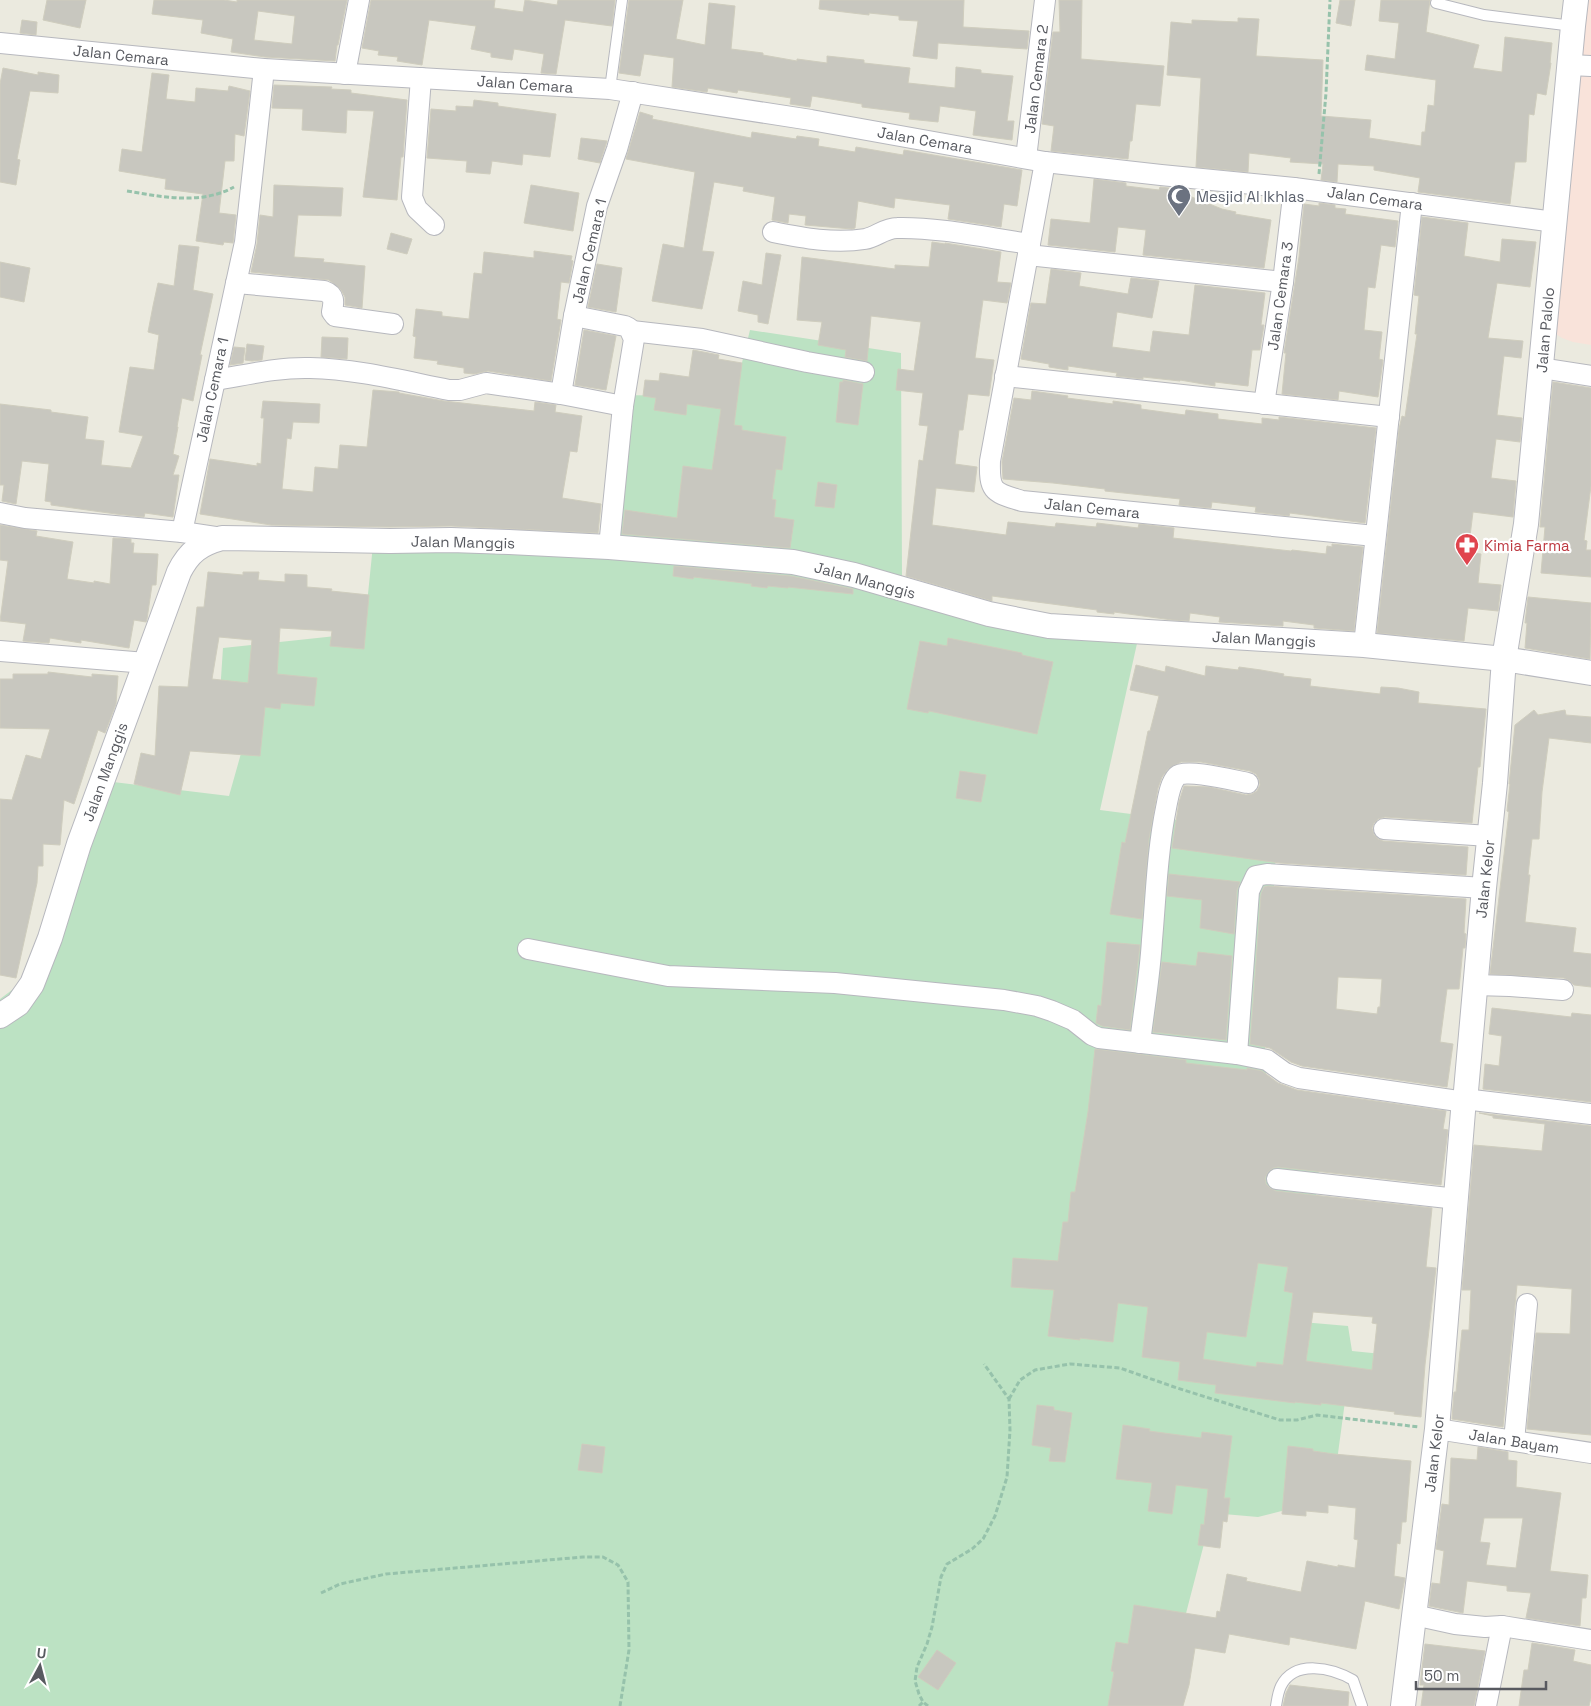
<svg xmlns="http://www.w3.org/2000/svg" width="1591" height="1706" font-family="'Space Grotesk',sans-serif">
<style>
.medical{fill:#f9e3da}
.green{fill:#bce2c3}
.building{fill:#c8c7bf;stroke:#cfcdbe;fill-rule:evenodd}
.lines{fill:none;stroke-linecap:round;stroke-linejoin:round}
.service-casing{stroke:#b7b8be;stroke-width:12}
.minor-casing{stroke:#b7b8be;stroke-width:22}
.tertiary-casing{stroke:#b7b8be;stroke-width:26}
.path{stroke:#96c2ab;stroke-width:3;stroke-dasharray:5 2.5;stroke-linecap:butt}
.service{stroke:#fff;stroke-width:10}
.minor{stroke:#fff;stroke-width:20}
.tertiary{stroke:#fff;stroke-width:24}
.labels{text-anchor:middle;dominant-baseline:central;stroke-width:4.5;stroke-linejoin:round;paint-order:stroke}
.street-label{font-size:15px;fill:#585a60;stroke:#fff}
.worship-label{font-size:15px;fill:#5b616d;stroke:#fff;text-anchor:start}
.health-label{font-size:15px;fill:#be3a42;stroke:#fff;text-anchor:start}
</style>
<rect width="100%" height="100%" fill="#ebeadf"/>
<polygon class="medical" points="1576,0 1591,0 1591,345 1573,342 1562,338 1556,334"/>
<polygon class="green" points="750,330 901,353 902,577 939,602 1140,630 1100,810 1277,833 1265,1047 1269,1140 1322,1143 1302,1322 1348,1326 1352,1351 1392,1355 1394,1381 1348,1379 1332,1498 1258,1517 1212,1513 1162,1706 0,1706 0,999 52,960 105,781 229,796 251,718 220,693 223,648 364,633 373,545 606,546 613,395 703,396 739,375"/>
<g class="building">
<polygon points="47,0 86,0 80,28 43,20"/>
<path d="M154 0H224L237 2V0H347L338 45H337L335 61 265 57 231 52 233 39 201 33 203 20 152 14ZM258 11 295 16 292 44 254 40Z"/>
<polygon points="371,0 495,0 494,8 523,12 525,0 557,5 558,0 615,0 612,26 565,20 556,74 541,73 544,54 514,49 512,60 491,57 491,53 471,49 476,26 429,20 422,65 397,61 398,57 378,55 379,51 362,48"/>
<polygon points="629,0 683,0 676,39 705,45 709,3 735,6 731,49 763,53 763,55 797,61 797,59 827,63 827,56 864,60 864,63 910,68 908,83 955,88 956,67 981,70 981,73 1013,76 1007,121 1014,121 1012,140 973,135 976,111 940,106 938,122 909,119 910,113 862,107 862,104 812,96 810,107 790,104 791,98 738,90 737,93 708,88 707,92 672,87 674,58 644,54 640,76 619,73"/>
<polygon points="820,0 964,0 963,27 1029,31 1027,49 938,43 937,59 913,56 918,21 899,20 899,16 869,13 869,15 819,9"/>
<polygon points="1059,0 1082,0 1081,59 1164,66 1160,106 1136,104 1132,141 1130,141 1128,159 1051,151 1054,126 1042,124 1053,32 1060,32"/>
<polygon points="1340,0 1355,0 1351,26 1336,23"/>
<polygon points="1381,0 1430,0 1426,32 1479,45 1473,68 1502,72 1505,37 1552,43 1550,63 1551,63 1546,95 1537,93 1534,115 1529,114 1526,162 1515,162 1510,204 1418,192 1420,178 1374,170 1374,166 1338,164 1337,182 1321,180 1323,164 1290,162 1291,158 1249,153 1248,172 1196,167 1201,78 1167,75 1171,22 1192,24 1192,20 1238,22 1238,18 1259,19 1256,56 1323,60 1321,116 1371,120 1369,138 1421,146 1422,132 1425,132 1428,105 1434,106 1436,80 1365,70 1367,55 1395,59 1399,23 1379,21"/>
<polygon points="22,20 37,22 36,35 20,33"/>
<polygon points="3,68 38,75 38,72 59,75 58,93 30,91 17,159 20,160 16,185 0,182 0,84"/>
<polygon points="152,73 169,75 166,99 195,102 196,88 228,91 229,86 250,91 244,136 235,134 234,161 225,161 219,213 236,215 233,243 224,242 223,245 196,241 203,194 165,189 166,179 119,171 122,149 142,152"/>
<polygon points="274,85 332,87 331,89 351,90 351,93 407,100 403,157 401,157 397,200 363,197 374,111 347,110 346,133 302,130 303,109 272,108"/>
<polygon points="474,100 498,103 498,106 556,114 550,157 523,154 522,165 492,161 490,174 466,172 467,161 427,158 431,109 456,111 456,106 473,107"/>
<polygon points="640,112 653,116 652,119 751,138 752,132 796,139 797,136 819,139 818,146 855,152 856,147 903,155 904,150 1022,170 1017,206 1004,204 1001,227 948,219 950,205 895,198 894,208 858,201 855,228 852,229 805,225 806,216 789,214 788,223 772,220 775,197 743,191 744,187 714,182 702,251 714,252 702,309 652,301 663,244 684,248 695,172 626,159"/>
<polygon points="581,138 607,141 600,163 578,159"/>
<polygon points="1094,179 1126,183 1126,186 1159,190 1160,187 1169,188 1222,209 1236,212 1235,214 1271,220 1264,268 1143,255 1146,230 1118,227 1115,252 1048,245 1051,219 1090,223"/>
<polygon points="274,185 343,188 341,216 298,215 294,257 324,259 323,262 365,266 362,308 345,305 345,297 341,290 329,280 251,272 257,244 260,215 273,217"/>
<polygon points="531,185 579,193 573,231 524,223"/>
<polygon points="1319,203 1335,205 1335,208 1346,209 1345,214 1398,221 1395,247 1381,245 1375,288 1368,287 1364,330 1382,332 1379,359 1383,360 1378,397 1339,391 1338,400 1282,394 1286,353 1284,353 1299,257 1304,204 1319,206"/>
<polygon points="1422,217 1468,223 1464,256 1500,262 1502,239 1536,242 1530,287 1497,283 1488,338 1523,341 1521,358 1504,356 1497,415 1522,418 1520,442 1496,439 1491,478 1516,481 1513,517 1473,512 1468,552 1481,554 1478,583 1501,585 1498,611 1468,608 1464,641 1377,633 1399,429 1402,416 1405,417 1417,334 1415,334 1419,296 1414,295"/>
<polygon points="391,233 412,239 407,254 387,249"/>
<polygon points="932,242 945,244 945,243 1001,252 997,282 1011,283 1007,303 983,300 975,358 994,360 989,396 968,394 963,430 959,430 955,464 977,467 974,492 936,488 932,525 1006,535 1008,522 1055,527 1056,523 1096,527 1097,523 1138,528 1139,524 1174,528 1173,538 1291,551 1292,550 1326,554 1327,546 1332,547 1332,544 1363,547 1354,631 1314,628 1314,625 1283,621 1283,626 1219,622 1220,617 1190,613 1189,621 1172,620 1114,612 1114,614 1097,612 1097,610 992,596 992,601 906,576 919,460 923,461 928,426 919,425 923,393 896,390 898,369 914,371 921,322 871,316 867,361 845,357 846,350 818,345 822,322 797,320 802,257 895,269 895,265 929,267"/>
<polygon points="179,245 199,247 193,290 213,294 200,355 202,355 193,401 182,398 177,427 178,427 173,454 179,456 173,475 179,475 173,517 145,513 144,517 116,514 51,505 51,502 45,501 49,464 22,461 16,504 2,501 4,485 0,485 0,404 51,410 51,412 88,417 85,439 104,441 101,465 131,468 143,436 119,432 130,367 154,370 159,335 148,332 153,306 158,283 174,286"/>
<polygon points="534,251 572,256 571,260 573,261 569,283 561,282 557,319 561,320 551,381 488,371 474,374 464,373 464,368 437,364 438,361 414,358 416,337 413,336 416,309 442,312 442,316 469,319 474,273 482,274 484,252 534,258"/>
<polygon points="766,253 781,255 768,324 758,322 758,315 738,311 743,281 762,285"/>
<polygon points="0,262 30,268 24,302 0,297"/>
<polygon points="597,264 622,268 616,312 588,307"/>
<polygon points="1051,269 1081,273 1079,286 1128,294 1131,278 1159,281 1152,318 1117,312 1112,347 1150,352 1153,331 1189,335 1195,285 1265,293 1261,325 1264,325 1260,350 1252,350 1248,386 1215,382 1215,386 1180,380 1180,381 1143,377 1143,379 1116,376 1117,373 1068,366 1068,370 1049,367 1049,364 1021,359 1031,303 1046,304"/>
<polygon points="584,330 616,336 606,390 575,385"/>
<polygon points="322,337 348,338 347,359 321,357"/>
<polygon points="247,344 264,346 262,360 252,361 245,360"/>
<polygon points="234,347 245,348 243,363 230,365"/>
<polygon points="693,350 719,355 718,359 742,363 734,425 742,426 742,430 786,437 782,470 776,469 772,499 776,500 774,517 794,520 790,548 622,534 625,510 677,518 683,466 712,470 721,409 687,404 686,415 654,410 656,398 643,396 645,380 659,381 660,373 689,377"/>
<polygon points="843,380 863,384 858,425 836,422 840,382 843,382"/>
<polygon points="1553,382 1591,388 1591,486 1584,540 1587,541 1586,550 1591,550 1591,577 1541,573 1545,527 1540,527"/>
<polygon points="373,390 399,392 399,393 444,401 534,411 535,402 556,405 555,412 582,416 577,452 570,451 562,498 601,504 598,533 451,526 390,527 271,525 200,514 210,459 257,466 257,463 261,464 264,418 261,418 263,401 320,404 319,423 293,422 291,439 287,438 282,489 313,492 315,467 338,469 340,445 367,447"/>
<polygon points="1032,391 1068,396 1067,398 1113,404 1113,401 1141,405 1141,409 1185,415 1186,410 1218,414 1218,419 1262,424 1262,418 1279,420 1279,417 1376,428 1365,523 1290,513 1289,516 1255,512 1256,507 1212,502 1211,508 1179,505 1180,499 1105,491 1105,489 1053,483 1003,479 1002,462 1014,398 1031,400"/>
<polygon points="818,482 837,485 834,508 815,506"/>
<polygon points="0,525 37,531 36,536 73,542 67,579 94,583 94,581 110,584 113,538 131,539 131,543 134,543 133,553 158,554 156,585 152,585 147,619 146,622 134,620 129,648 81,640 81,643 50,638 49,643 23,641 26,624 0,621 8,561 0,560"/>
<polygon points="674,566 791,576 853,589 853,594 788,587 788,588 768,586 767,588 751,586 752,584 694,577 693,579 673,576"/>
<path d="M208 572 243 575V572H259L258 580 285 582V574L307 575V587L332 589 331 591 369 595 364 649 330 646 332 631 280 628 277 674 317 678 314 706 281 703 280 709 265 707 260 756 190 751 180 795 134 784 141 753 155 756 159 686 188 687 197 607H204ZM219 637 252 640 248 683 212 679Z"/>
<polygon points="1528,597 1591,603 1590,659 1525,648 1527,623 1525,623"/>
<polygon points="948,638 1022,653 1022,655 1053,662 1037,734 929,711 928,713 907,709 920,641 947,646"/>
<polygon points="1136,665 1165,672 1166,666 1205,676 1206,666 1238,670 1239,667 1261,670 1284,674 1283,676 1311,679 1310,686 1380,694 1381,687 1398,688 1419,692 1418,703 1486,709 1480,767 1478,767 1472,823 1385,817 1378,819 1374,823 1372,828 1374,835 1378,839 1383,841 1468,847 1466,875 1280,863 1172,848 1179,802 1184,786 1209,787 1246,795 1252,794 1257,791 1260,785 1259,779 1256,774 1250,771 1201,762 1181,762 1168,769 1162,777 1158,788 1149,839 1142,919 1110,914 1122,842 1125,843 1148,731 1150,731 1159,696 1130,690"/>
<polygon points="48,672 92,677 92,674 118,676 116,704 105,733 98,730 74,804 64,800 60,845 43,844 43,866 38,866 37,883 16,978 0,975 0,799 12,800 26,755 41,759 50,729 0,728 0,679 13,679 13,674 48,674"/>
<polygon points="1534,710 1538,715 1565,710 1566,715 1591,717 1591,743 1549,738 1542,792 1539,839 1532,839 1528,875 1530,875 1525,922 1576,928 1573,952 1591,954 1591,987 1574,985 1570,981 1564,978 1490,974 1509,812 1507,811 1510,784 1509,784 1515,725"/>
<polygon points="960,771 986,775 981,802 956,798"/>
<polygon points="1169,874 1240,882 1237,890 1234,934 1200,928 1202,900 1167,896"/>
<path d="M1268 886 1466 899 1464 933 1466 934 1465 948H1463L1459 989H1447L1440 1042 1453 1044 1447 1087 1302 1066 1291 1062 1270 1048 1250 1044 1261 894 1264 887ZM1338 977 1382 979 1380 1007H1378L1377 1014 1336 1009Z"/>
<polygon points="1107,942 1140,945 1130,1030 1102,1026 1096,1023 1098,1005 1101,1006"/>
<polygon points="1198,952 1232,956 1226,1040 1153,1032 1162,962 1196,966"/>
<polygon points="1492,1008 1571,1017 1572,1013 1591,1015 1591,1102 1483,1089 1485,1064 1499,1066 1502,1036 1489,1034"/>
<path d="M1095 1049 1186 1060V1063L1247 1070V1068L1262 1071 1278 1083 1297 1090 1446 1111 1443 1129 1448 1130 1441 1185 1278 1167 1273 1168 1268 1172 1265 1178 1266 1184 1270 1188 1276 1191 1432 1208 1426 1267 1436 1268 1425 1365 1421 1417 1394 1414 1395 1412 1321 1403V1405L1295 1402V1403L1215 1393 1216 1385 1178 1380 1180 1362 1142 1357 1148 1307 1118 1303 1113 1342 1080 1338V1340L1048 1336 1054 1290 1011 1287 1013 1258 1058 1261 1063 1222H1068L1071 1192H1075L1088 1112ZM1258 1263 1288 1267 1284 1291 1293 1293 1283 1365 1257 1362 1256 1367 1203 1359 1207 1332 1246 1337ZM1313 1312 1373 1317 1372 1323 1377 1324 1372 1370 1306 1361Z"/>
<polygon points="1479,1113 1591,1126 1591,1435 1527,1429 1536,1333 1570,1334 1572,1289 1517,1285 1503,1427 1452,1419 1454,1392 1456,1392 1462,1330 1469,1330 1471,1290 1462,1290 1474,1145 1542,1151 1545,1124 1493,1118 1493,1116"/>
<polygon points="1037,1405 1054,1407 1054,1410 1072,1413 1065,1462 1049,1461 1051,1448 1032,1445"/>
<polygon points="1123,1425 1150,1429 1149,1431 1201,1438 1202,1432 1232,1436 1224,1498 1230,1498 1227,1522 1223,1521 1220,1548 1198,1545 1201,1524 1204,1525 1208,1489 1176,1485 1172,1514 1148,1511 1152,1483 1116,1479"/>
<polygon points="582,1444 605,1447 602,1473 578,1470"/>
<polygon points="1288,1446 1313,1449 1313,1451 1334,1454 1411,1461 1406,1522 1402,1522 1400,1544 1397,1543 1394,1576 1405,1578 1399,1609 1365,1601 1356,1649 1290,1637 1289,1645 1229,1634 1225,1653 1195,1648 1189,1685 1183,1706 1108,1706 1114,1672 1111,1671 1116,1642 1128,1644 1134,1605 1216,1618 1217,1611 1220,1612 1227,1574 1247,1578 1246,1581 1301,1592 1307,1561 1338,1567 1338,1565 1355,1568 1358,1540 1354,1539 1356,1508 1328,1505 1328,1513 1306,1511 1306,1516 1282,1514"/>
<path d="M1478 1447 1508 1452V1460L1517 1461 1516 1487 1561 1493 1550 1571 1588 1575 1586 1598H1582L1580 1626 1526 1618 1531 1593 1507 1591V1586L1467 1581 1463 1613 1429 1606 1432 1583 1440 1584 1444 1551 1436 1549 1442 1504 1449 1505 1451 1458 1477 1460ZM1484 1518H1523L1516 1568 1486 1565 1490 1543 1480 1542Z"/>
<polygon points="1532,1643 1575,1650 1573,1661 1591,1665 1591,1698 1589,1706 1519,1706 1524,1670 1528,1670"/>
<polygon points="1425,1644 1485,1651 1474,1706 1421,1706 1424,1685 1420,1685"/>
<polygon points="937,1650 956,1663 938,1690 918,1677"/>
<polygon points="1290,1685 1349,1692 1348,1706 1283,1706 1286,1693"/>
</g>
<g class="lines">
<g class="service-casing">
<g id="service">
<polyline points="1436,3 1484,15 1573,26"/>
<polyline points="610,89 622,0"/>
<path d="M1276 1706C1277 1700 1278 1692 1281 1686 1295 1659 1332 1668 1353 1680L1362 1706"/>
</g>
</g>
<g class="minor-casing">
<g id="minor">
<polyline points="0,43 264,69 610,89 811,120 1045,162 1161,175 1294,188 1555,222"/>
<polyline points="1570,65 1591,66"/>
<polyline points="345,74 359,0"/>
<polyline points="421,78 412,197 417,209 434,225"/>
<polyline points="1026,158 1045,0"/>
<path d="M1045 162 990 461C989 493 994 492 1022 501L1375 536"/>
<path d="M773 232C803 238 834 244 865 239 876 237 885 228 897 228 939 227 988 238 1030 244"/>
<polyline points="1028,255 1283,282"/>
<path d="M236 283 324 291C335 295 334 302 332 312L335 316 393 324"/>
<polyline points="632,331 702,339 807,362 864,372"/>
<polyline points="1541,368 1591,376"/>
<polyline points="1005,376 1389,417"/>
<path d="M215 380C246 375 278 367 310 368 357 369 403 381 449 390H460L486 383 561 394 574 316"/>
<polyline points="561,394 623,406"/>
<polyline points="1264,404 1283,282 1294,188"/>
<polyline points="0,513 25,518 182,532 222,538"/>
<polyline points="182,532 245,242 264,69"/>
<polyline points="609,547 623,406 634,339 629,328 625,326 574,316 597,206 617,149 633,92"/>
<polyline points="1364,645 1412,203"/>
<polyline points="0,651 146,663"/>
<polyline points="1384,829 1489,836"/>
<polyline points="528,949 668,976 835,983 1004,1000 1037,1006 1052,1011 1073,1020 1092,1035 1099,1038 1237,1054 1267,1060 1285,1073 1299,1078 1465,1102"/>
<polyline points="1475,985 1510,986 1563,990"/>
<path d="M1140 1043C1144 1009 1150 975 1152 940 1156 896 1157 852 1166 808 1168 798 1170 783 1177 776 1185 768 1236 781 1248 783"/>
<polyline points="1237,1054 1249,891 1256,876 1267,874 1484,888"/>
<polyline points="1464,1099 1591,1114"/>
<polyline points="1277,1179 1457,1199"/>
<polyline points="1437,1429 1591,1453"/>
<polyline points="1514,1441 1527,1304"/>
<polyline points="1414,1615 1455,1624 1485,1627 1502,1626 1591,1640"/>
<polyline points="1486,1706 1502,1626"/>
</g>
</g>
<g class="tertiary-casing">
<g id="tertiary">
<path d="M0 1016 18 1004 32 984 50 938 79 844 179 572C189 552 200 544 222 538L390 541 451 540 509 542 609 547 793 562 854 575 989 614 1049 626 1364 645 1504 659 1591 673"/>
<polyline points="1403,1706 1437,1429 1464,1099 1465,1102 1484,888 1495,783 1504,659 1526,524 1573,26 1576,0"/>
</g>
</g>
<g class="path">
<polyline points="1319,174 1326,93 1330,0"/>
<path d="M127 191C163 197 201 205 234 187"/>
<polyline points="1009,1399 1020,1380 1035,1370 1070,1364 1120,1368 1177,1388 1280,1420 1297,1420 1317,1415 1419,1427"/>
<polyline points="321,1593 340,1584 386,1574 583,1557 603,1557 618,1565 628,1582 629,1650 620,1706"/>
<polyline points="919,1706 923,1702"/>
<polyline points="928,1706 923,1702 919,1694 915,1681 917,1667 927,1644 932,1627 941,1577 947,1564 972,1549 983,1539 995,1516 1007,1477 1010,1430 1009,1399 984,1364"/>
</g>
<use href="#service" class="service"/>
<use href="#minor" class="minor"/>
<use href="#tertiary" class="tertiary"/>
</g>
<defs>
<g id="mosque-pin" transform="scale(1.25)"><path d="M0 17L-7.5 6A9.5 9.5 0 1 1 7.5 6Z" fill="#6b7280" stroke="#fff"/><path d="M3.5-4.9A6 6 0 1 0 3.5 4.9A5 5 0 1 1 3.5-4.9Z" fill="#fff"/></g>
<g id="pharmacy-pin" transform="scale(1.25)"><path d="M0 17L-7.5 6A9.5 9.5 0 1 1 7.5 6Z" fill="#e0444e" stroke="#fff"/><path d="M-2-6h4v4h4v4h-4v4h-4v-4h-4v-4h4Z" fill="#fff"/></g>
</defs>
<g fill-rule="evenodd">
<use href="#mosque-pin" x="1179" y="196"/>
<use href="#pharmacy-pin" x="1467" y="545"/>
</g>
<g class="labels">
<g class="street-label">
<text transform="translate(121 55) rotate(6)">Jalan Cemara</text>
<text transform="translate(1036 79) rotate(-83)">Jalan Cemara 2</text>
<text transform="translate(525 84) rotate(4)">Jalan Cemara</text>
<text transform="translate(925 140) rotate(10)">Jalan Cemara</text>
<text transform="translate(1375 198) rotate(8)">Jalan Cemara</text>
<text transform="translate(589 251) rotate(-77)">Jalan Cemara 1</text>
<text transform="translate(1280 296) rotate(-82)">Jalan Cemara 3</text>
<text transform="translate(1545 330) rotate(-85)">Jalan Palolo</text>
<text transform="translate(212 390) rotate(-78)">Jalan Cemara 1</text>
<text transform="translate(1092 508) rotate(6)">Jalan Cemara</text>
<text transform="translate(463 542) rotate(1)">Jalan Manggis</text>
<text transform="translate(865 580) rotate(15)">Jalan Manggis</text>
<text transform="translate(1264 639) rotate(3)">Jalan Manggis</text>
<text transform="translate(105 772) rotate(-70)">Jalan Manggis</text>
<text transform="translate(1485 879) rotate(-84)">Jalan Kelor</text>
<text transform="translate(1514 1441) rotate(9)">Jalan Bayam</text>
<text transform="translate(1434 1453) rotate(-83)">Jalan Kelor</text>
</g>
<g class="worship-label">
<text x="1196" y="196">Mesjid Al Ikhlas</text>
</g>
<g class="health-label">
<text x="1484" y="545">Kimia Farma</text>
</g>
</g>
<g transform="translate(40 1666) rotate(7)" stroke="#ffffff" stroke-width="4" paint-order="stroke">
<path d="M0-4L9 19L0 12L-9 19Z" fill="#585a60"/>
<text y="-8" font-size="14" font-weight="bold" text-anchor="middle" fill="#585a60">U</text>
</g>
<path d="M1416 1681v8h130v-8" fill="none" stroke="#585a60" stroke-width="2.5"/>
<text x="1424" y="1681" font-size="15" fill="#585a60" stroke="#ffffff" stroke-width="4" paint-order="stroke">50 m</text>
</svg>
